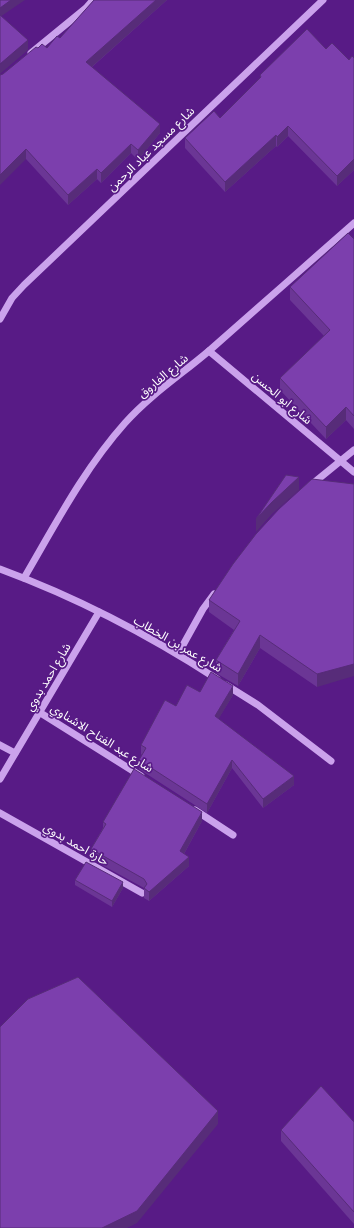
<svg xmlns="http://www.w3.org/2000/svg" width="354" height="1228" font-family="Raleway,'Noto Sans Arabic',sans-serif">
<style>
.lines{fill:none;stroke-linecap:round;stroke-linejoin:round}
.minor{stroke:#cba2ec;stroke-width:7}
.wall{fill:#6b3695}
.shaded-wall{fill:#572c79}
.building{fill:#7c3fad;stroke:#572c79}
.labels{text-anchor:middle;dominant-baseline:central;stroke-width:3.5;stroke-linejoin:round;paint-order:stroke}
.street-label{font-size:12px;fill:#fff;stroke:#581b86}
</style>
<rect width="100%" height="100%" fill="#581b86"/>
<g class="lines">
<g class="minor">
<polyline points="31,53 86,8 93,0"/>
<polyline points="0,319 12,298 24,285 323,0"/>
<polyline points="209,351 354,472"/>
<polyline points="311,485 354,450"/>
<path d="M0 569C76 597 149 635 217 679"/>
<path d="M24 578C55 525 84 469 125 423 150 395 182 374 210 350 258 308 306 265 354 223"/>
<polyline points="178,654 203,609 214,594"/>
<polyline points="226,685 258,705 331,761"/>
<polyline points="39,712 141,776"/>
<polyline points="0,745 15,753"/>
<polyline points="0,779 99,612"/>
<polyline points="195,810 233,835"/>
<polyline points="0,813 142,893"/>
</g>
</g>
<g class="wall">
<polygon points="94,0 167,0 92,67 160,133 138,160 131,153 101,183 97,179 68,205 26,159 3,74 38,48 47,48 60,38"/>
<polygon points="326,49 349,60 354,58 354,170 337,186 288,136 277,147 276,146 225,192 185,148 185,138 220,118 260,78 260,75"/>
<polygon points="354,239 354,429 346,420 326,439 280,390 280,378 324,336 290,300 290,287"/>
<polygon points="354,484 317,687 260,648 238,686 216,673 216,660 234,630 209,612 209,600"/>
<polygon points="200,692 233,695 218,719 294,785 263,808 232,768 207,813 139,769 139,760 142,755 141,754 141,745 176,706"/>
<polygon points="202,821 184,854 189,866 149,901 144,898 144,888 91,859 91,849 103,828 103,822"/>
<polygon points="75,880 123,888 112,907 75,885"/>
<polygon points="354,1122 354,1224 281,1141 281,1130"/>
</g>
<g class="shaded-wall">
<polygon points="11,0 25,0 0,17 0,8"/>
<polygon points="156,0 167,0 86,72 86,62"/>
<polygon points="28,40 28,50 0,74 0,64"/>
<polygon points="160,124 160,133 138,160 138,150"/>
<polygon points="288,126 288,136 277,147 277,137"/>
<polygon points="276,135 276,146 225,192 225,182"/>
<polygon points="131,144 131,153 101,183 101,173"/>
<polygon points="26,149 26,159 0,185 0,175"/>
<polygon points="354,159 354,170 337,186 337,176"/>
<polygon points="97,169 97,179 68,205 68,195"/>
<polygon points="346,407 346,420 326,439 326,427"/>
<polygon points="299,477 299,490 272,514 256,532 256,519 272,502"/>
<polygon points="260,635 260,648 238,686 238,674"/>
<polygon points="354,664 354,676 317,687 317,674"/>
<polygon points="233,686 233,695 215,725 215,716"/>
<polygon points="232,760 232,768 207,813 207,804"/>
<polygon points="294,776 294,785 263,808 263,799"/>
<polygon points="202,812 202,821 180,861 180,851"/>
<polygon points="189,857 189,866 149,901 149,892"/>
<polygon points="123,882 123,888 112,907 112,901"/>
<polygon points="218,1111 218,1124 137,1223 127,1228 102,1228"/>
</g>
<g class="building">
<polygon points="0,0 11,0 0,8"/>
<polygon points="94,0 156,0 86,62 160,124 138,150 131,144 101,173 97,169 68,195 26,149 0,175 0,75 3,74 36,47 38,48 42,44 47,48 57,36 60,38"/>
<polygon points="0,15 28,40 0,64"/>
<polygon points="307,29 326,49 332,43 349,60 352,56 354,58 354,159 337,176 288,126 277,137 276,135 225,182 185,138 214,111 220,118 261,77 260,75"/>
<polygon points="348,233 354,239 354,416 346,407 326,427 280,378 330,330 290,287"/>
<polygon points="286,475 299,477 272,502 256,519"/>
<polygon points="312,479 354,484 354,664 317,674 260,635 238,674 216,660 240,621 209,600 233,564 256,534 279,509"/>
<polygon points="211,672 233,686 215,716 294,776 263,799 232,760 207,804 139,760 146,748 141,745 165,700 176,706 187,685 200,692"/>
<polygon points="134,769 202,812 180,851 189,857 149,892 144,888 147,884 144,879 91,849 106,824 103,822"/>
<polygon points="86,862 123,882 112,901 75,880"/>
<polygon points="78,977 218,1111 137,1211 102,1228 0,1228 0,1027 28,999"/>
<polygon points="321,1086 354,1122 354,1212 281,1130"/>
</g>
<g class="labels">
<g class="street-label">
<text transform="translate(151 149) rotate(-44)">شارع مسجد عباد الرحمن</text>
<text transform="translate(163 376) rotate(-40)">شارع الفاروق</text>
<text transform="translate(282 398) rotate(40)">شارع ابو الحسن</text>
<text transform="translate(178 644) rotate(30)">شارع عمر بن الخطاب</text>
<text transform="translate(48 677) rotate(-59)">شارع احمد بدوي</text>
<text transform="translate(102 738) rotate(32)">شارع عبد الفتاح الاشناوي</text>
<text transform="translate(76 844) rotate(30)">حارة احمد بدوي</text>
</g>
</g>
</svg>
